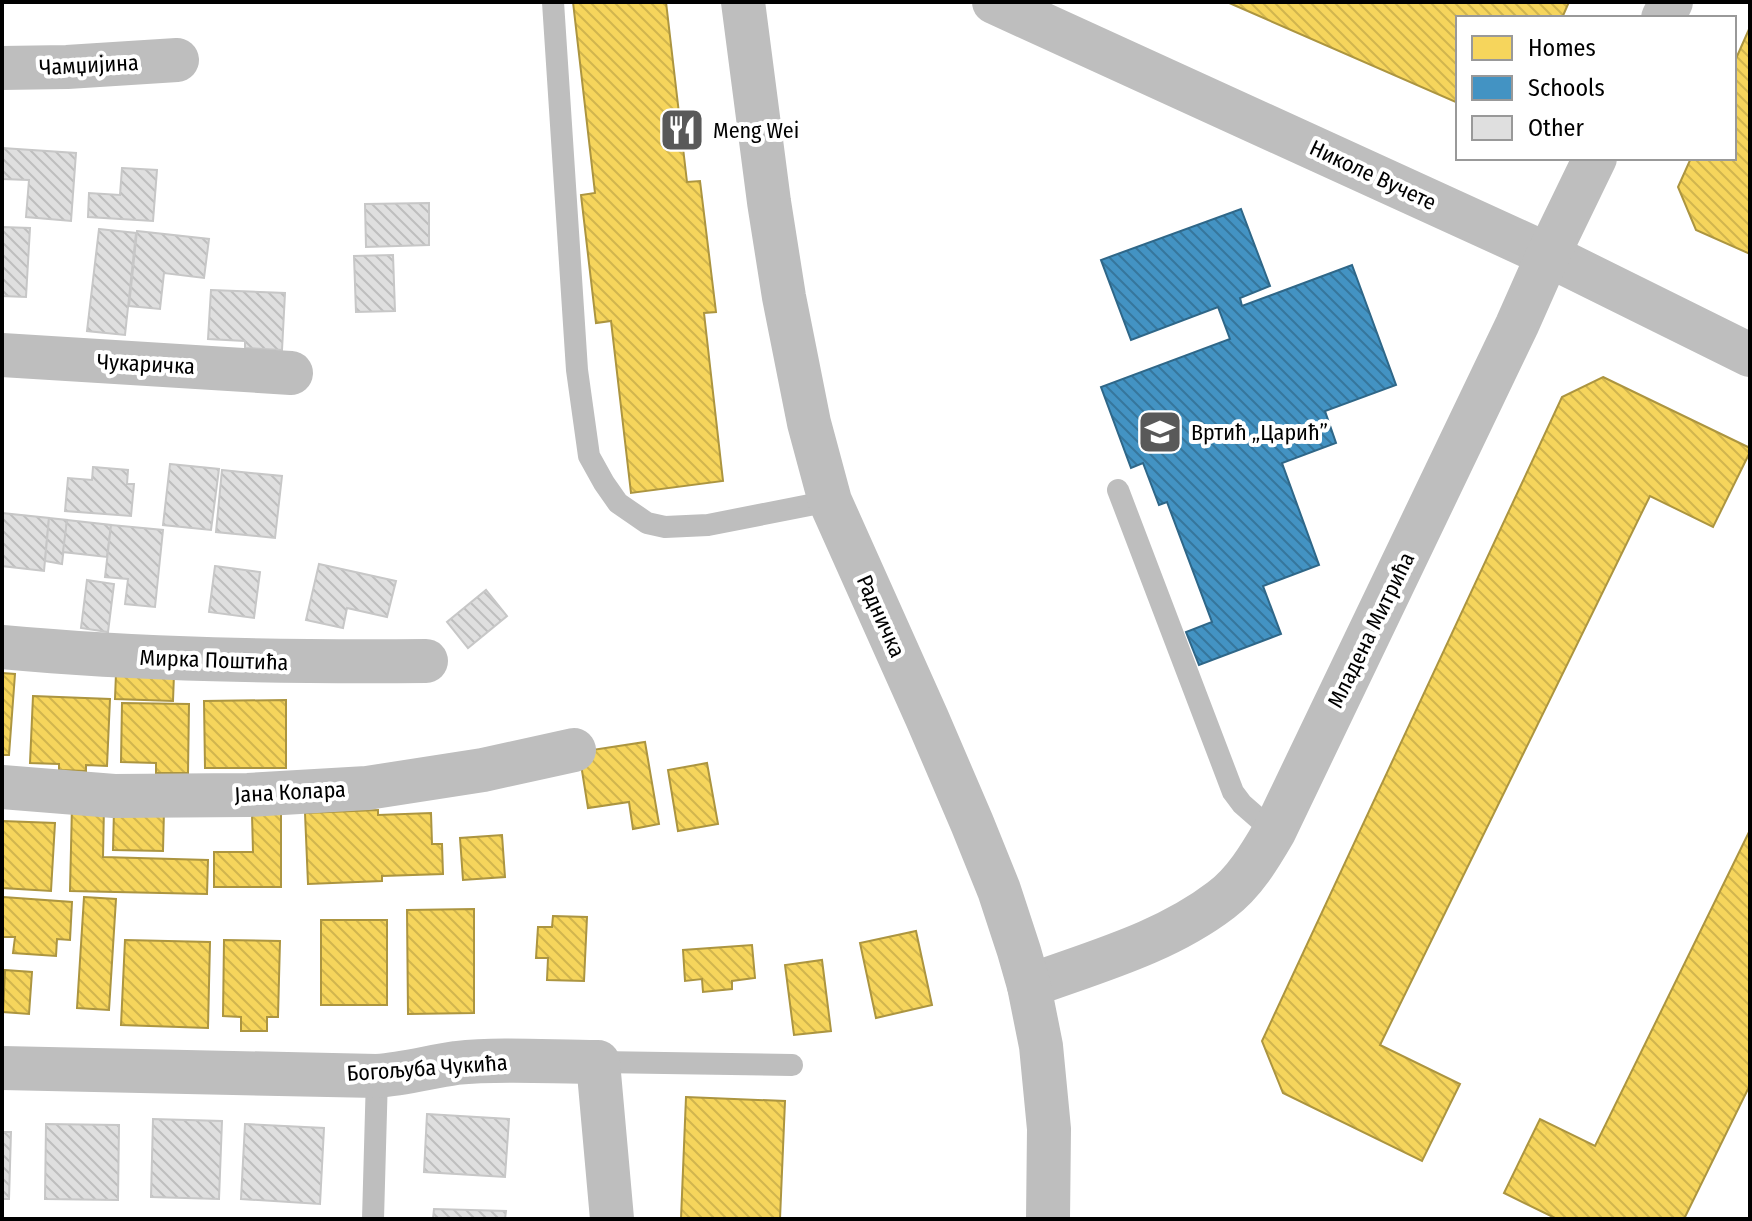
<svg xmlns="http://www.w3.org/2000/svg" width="1752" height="1221" font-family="'Fira Sans Condensed',sans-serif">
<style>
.homes{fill:url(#homes-back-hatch);stroke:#ac9540;stroke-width:2}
.schools{fill:url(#schools-back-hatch);stroke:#2f6788;stroke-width:2}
.building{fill:url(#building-back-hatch);stroke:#c7c7c7;stroke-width:2}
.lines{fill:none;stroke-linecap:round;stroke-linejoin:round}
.service{stroke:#bebebe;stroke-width:22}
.minor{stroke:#bebebe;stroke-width:44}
.tertiary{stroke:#bebebe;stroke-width:44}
.labels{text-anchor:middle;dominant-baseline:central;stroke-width:8;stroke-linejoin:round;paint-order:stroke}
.street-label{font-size:22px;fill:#000;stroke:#fff}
.poi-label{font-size:22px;fill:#000;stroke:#fff;text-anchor:start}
</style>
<defs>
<pattern id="homes-back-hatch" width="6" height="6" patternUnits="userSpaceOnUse" patternTransform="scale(2)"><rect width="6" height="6" fill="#f6d55c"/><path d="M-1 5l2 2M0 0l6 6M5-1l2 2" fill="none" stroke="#d1b54e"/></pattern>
<pattern id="schools-back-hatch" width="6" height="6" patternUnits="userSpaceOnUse" patternTransform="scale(2)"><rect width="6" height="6" fill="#4393c3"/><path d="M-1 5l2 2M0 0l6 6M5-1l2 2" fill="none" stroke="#36769c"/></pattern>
<pattern id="building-back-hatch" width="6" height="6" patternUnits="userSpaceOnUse" patternTransform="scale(2)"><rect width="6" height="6" fill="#dfdfdf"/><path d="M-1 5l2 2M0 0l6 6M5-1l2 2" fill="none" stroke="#bebebe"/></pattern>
</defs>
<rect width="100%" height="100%" fill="#fff"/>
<g class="homes">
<polygon points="573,2 666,2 687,182 700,181 716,312 704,313 723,481 631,493 611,321 596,323 581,195 595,193"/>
<polygon points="1227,2 1569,2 1562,18 1458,18 1458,103"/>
<polygon points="1750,27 1750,254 1696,230 1678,187 1691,158 1734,158 1734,63"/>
<polygon points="1603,377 1750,448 1750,452 1713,527 1650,496 1380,1045 1460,1084 1422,1161 1283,1093 1262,1041 1562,397"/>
<polygon points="2,673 15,674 9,755 2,755"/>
<polygon points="116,673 174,674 173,701 115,699"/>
<polygon points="33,696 110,699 107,766 86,765 86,771 59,770 59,764 30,763"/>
<polygon points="286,700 286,768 205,768 204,701"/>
<polygon points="122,703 189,704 188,773 156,773 156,763 121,762"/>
<polygon points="645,742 659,824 633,829 629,802 588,808 579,752"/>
<polygon points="707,763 718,824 678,831 668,770"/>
<polygon points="72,805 104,806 103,857 208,860 207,894 70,891"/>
<polygon points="114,809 164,810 163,851 113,850"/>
<polygon points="378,810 378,815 431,813 432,844 442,844 443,874 382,876 382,881 308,884 305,813"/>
<polygon points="252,814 281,814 281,887 214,887 214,852 253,852"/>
<polygon points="2,821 55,823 51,891 2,888"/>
<polygon points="1750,830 1750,1085 1684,1219 1557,1219 1504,1193 1540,1119 1595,1146"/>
<polygon points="502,835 505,877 463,880 460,838"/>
<polygon points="3,897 72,902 70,940 57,939 56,956 13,953 15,937 2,937"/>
<polygon points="84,897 116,899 109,1010 77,1008"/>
<polygon points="474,909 474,1013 408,1014 407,910"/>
<polygon points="553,916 587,917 584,981 547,980 548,958 536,958 538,927 552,927"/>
<rect x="321" y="920" width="66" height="85"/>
<polygon points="916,931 932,1005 876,1018 860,943"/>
<polygon points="125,940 210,942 208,1028 121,1025"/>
<polygon points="224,940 280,941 278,1017 267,1017 267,1031 241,1031 241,1017 223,1016"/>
<polygon points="752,945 755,978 732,981 732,989 703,992 702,979 685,981 683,950"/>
<polygon points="822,960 831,1031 794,1035 785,965"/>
<polygon points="5,970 32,972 29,1014 3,1012"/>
<polygon points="686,1097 785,1101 780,1219 681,1219"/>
</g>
<polygon class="schools" points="1241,209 1270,286 1240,298 1242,306 1352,265 1396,385 1325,411 1336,443 1282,463 1319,565 1263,586 1281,634 1199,665 1186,632 1212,622 1167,502 1159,505 1143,463 1131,468 1101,387 1230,339 1218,307 1131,340 1101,260"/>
<g class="building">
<polygon points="2,148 76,153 71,221 26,217 29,180 2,179"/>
<polygon points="122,168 157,170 153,221 88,217 89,193 120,195"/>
<polygon points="429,203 429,245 366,247 365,204"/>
<polygon points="2,227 30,228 26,297 2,296"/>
<polygon points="99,229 136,233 125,335 87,331"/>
<polygon points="137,231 209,239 204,278 164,273 160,309 129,306"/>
<polygon points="393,255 395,311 356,312 354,256"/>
<polygon points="211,290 285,293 282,350 245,348 245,341 208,339"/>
<polygon points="170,464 219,469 211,530 163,525"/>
<polygon points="93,467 128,470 127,484 134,484 131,516 65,511 68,478 92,480"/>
<polygon points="222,470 282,476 275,538 216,532"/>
<polygon points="2,513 49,518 44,571 2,566"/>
<polygon points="49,518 67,520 62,564 45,561"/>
<polygon points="67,520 111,525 107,557 63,552"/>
<polygon points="111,525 163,530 155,607 125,604 128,579 105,577"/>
<polygon points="319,564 396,581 387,617 347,608 343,628 306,620"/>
<polygon points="215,566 260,572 254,618 209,612"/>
<polygon points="87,580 114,584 108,632 81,628"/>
<polygon points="486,590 507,616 468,648 447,622"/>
<polygon points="427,1114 509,1119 505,1177 424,1172"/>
<polygon points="153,1119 222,1121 219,1199 151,1197"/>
<polygon points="46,1124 119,1125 118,1200 45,1199"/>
<polygon points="245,1124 324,1128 320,1204 241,1199"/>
<polygon points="2,1132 11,1132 9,1199 2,1199"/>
<polygon points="434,1209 506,1211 505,1219 433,1219"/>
</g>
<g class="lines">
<g class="service">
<polyline points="553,2 577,370 589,456 604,483 618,503 647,523 665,527 708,525 830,501"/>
<polyline points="1118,490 1233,792 1242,804 1274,832"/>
<polyline points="598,1062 792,1065"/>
<polyline points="373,1219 377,1076"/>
</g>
<g class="minor">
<polyline points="994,2 1548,255 1750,355"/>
<polyline points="1663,18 1671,2"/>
<polyline points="2,68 67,67 177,60"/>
<polyline points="2,355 291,373"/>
<path d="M2 647C143 660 284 662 426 661"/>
<polyline points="2,787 114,796 248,795 367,788 483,770 574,750"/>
<path d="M1029 986C1094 962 1165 943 1221 900 1244 883 1260 856 1274 832L1517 325 1548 255 1595 158"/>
<path d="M2 1068 377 1076C404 1074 429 1067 456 1063 502 1058 551 1062 598 1062L612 1219"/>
</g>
<polyline class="tertiary" points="743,2 769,202 784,297 809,423 830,501 927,718 972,823 999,890 1019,951 1029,986 1041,1046 1049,1129 1048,1219"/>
</g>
<defs>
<g id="restaurant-square" transform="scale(2.3)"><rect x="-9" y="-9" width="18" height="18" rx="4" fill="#595959" stroke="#fff"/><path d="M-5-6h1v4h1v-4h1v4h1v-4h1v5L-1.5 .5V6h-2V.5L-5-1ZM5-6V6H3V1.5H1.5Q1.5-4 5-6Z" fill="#fff"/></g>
<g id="school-square" transform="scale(2.3)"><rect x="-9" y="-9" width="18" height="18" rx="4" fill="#595959" stroke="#fff"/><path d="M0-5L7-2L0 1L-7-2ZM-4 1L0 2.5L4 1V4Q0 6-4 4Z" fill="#fff"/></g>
</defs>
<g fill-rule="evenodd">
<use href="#restaurant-square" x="682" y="130"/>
<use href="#school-square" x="1160" y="432"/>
</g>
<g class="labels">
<g class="street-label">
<text transform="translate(89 65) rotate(-3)">Чамџијина</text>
<text transform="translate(1373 175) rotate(25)">Николе Вучете</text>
<text transform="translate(146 364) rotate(3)">Чукаричка</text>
<text transform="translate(881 616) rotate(66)">Радничка</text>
<text transform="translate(1371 630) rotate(-64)">Младена Митрића</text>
<text transform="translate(214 660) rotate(2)">Мирка Поштића</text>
<text transform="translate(290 792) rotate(-3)">Јана Колара</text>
<text transform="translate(427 1068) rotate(-4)">Богољуба Чукића</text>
</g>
<g class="poi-label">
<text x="713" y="130">Meng Wei</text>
<text x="1191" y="432">Вртић „Царић”</text>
</g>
</g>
<rect width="1752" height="1221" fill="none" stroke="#000000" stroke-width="8"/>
<rect x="1456" y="16" width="280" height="144" fill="#ffffff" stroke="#999999" stroke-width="2"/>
<rect x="1472" y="36" width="40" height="24" fill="#f6d55c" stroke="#999999" stroke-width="2"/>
<text x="1528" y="56" font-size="24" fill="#000000">Homes</text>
<rect x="1472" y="76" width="40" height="24" fill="#4393c3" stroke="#999999" stroke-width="2"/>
<text x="1528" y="96" font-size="24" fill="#000000">Schools</text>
<rect x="1472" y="116" width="40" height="24" fill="#dfdfdf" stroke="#999999" stroke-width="2"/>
<text x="1528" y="136" font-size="24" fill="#000000">Other</text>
</svg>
